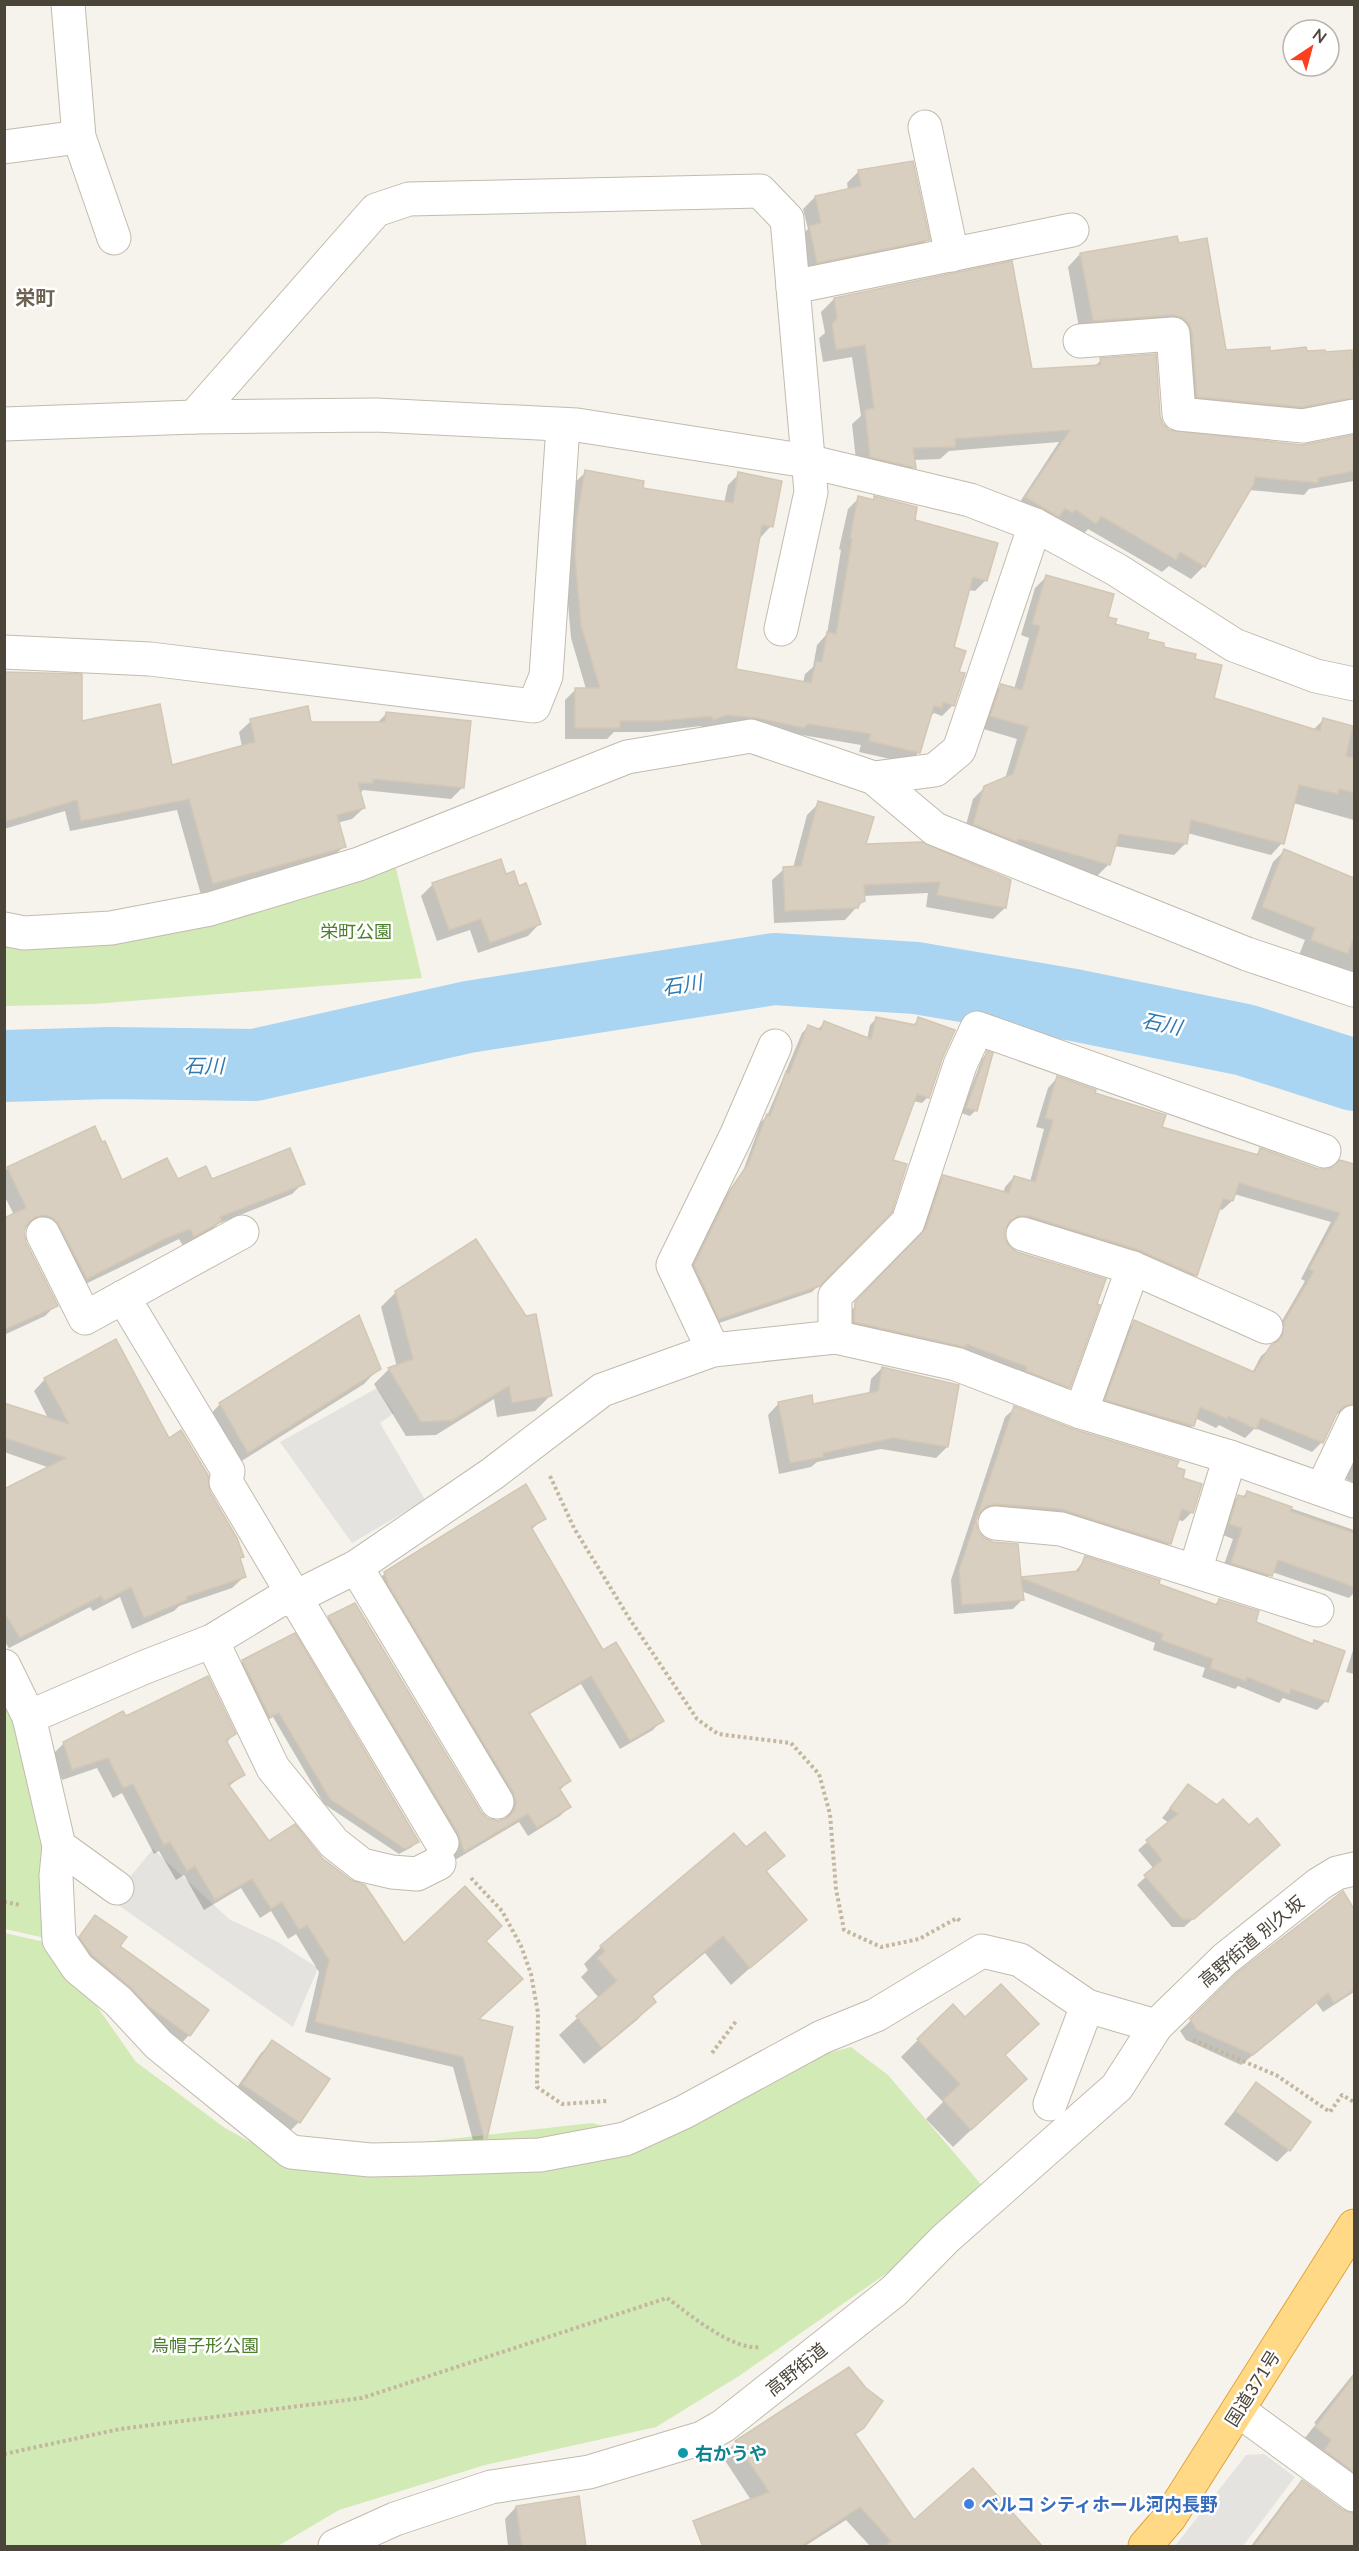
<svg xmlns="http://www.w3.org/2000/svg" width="1359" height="2551" font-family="Lato,'Noto Sans JP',sans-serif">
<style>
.green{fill:#d2eab5}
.parking{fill:#e5e3e0}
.shadow{fill:#0003}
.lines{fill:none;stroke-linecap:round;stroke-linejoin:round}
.river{stroke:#a9d4f2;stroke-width:72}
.building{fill:#d8cfc1;stroke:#d3c7b4;stroke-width:1.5}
.minor-casing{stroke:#c2bbae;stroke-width:35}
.trunk-casing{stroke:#e0a43c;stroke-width:35}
.path{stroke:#c4b79f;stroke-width:4;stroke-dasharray:3 3;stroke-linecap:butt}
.minor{stroke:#fff;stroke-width:33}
.trunk{stroke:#ffd985;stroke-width:33}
.culture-dot{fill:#0f9aa8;stroke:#fff;stroke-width:2}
.shop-dot{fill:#3f7fe0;stroke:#fff;stroke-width:2}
.labels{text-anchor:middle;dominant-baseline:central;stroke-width:5;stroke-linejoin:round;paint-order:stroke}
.park-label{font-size:18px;fill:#4a7f2a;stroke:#fff}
.street-label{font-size:18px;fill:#4b4439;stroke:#fff}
.culture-label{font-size:18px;font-weight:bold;fill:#0d838f;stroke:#fff;text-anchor:start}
.shop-label{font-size:18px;font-weight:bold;fill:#366cbe;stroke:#fff;text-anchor:start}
.neighbourhood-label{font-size:20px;font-weight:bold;fill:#6e6250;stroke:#fff}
.water-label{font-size:20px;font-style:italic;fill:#2e7ab2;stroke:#fff}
</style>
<rect width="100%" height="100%" fill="#f6f3ec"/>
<g class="green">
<polygon points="395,864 422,978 93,1004 5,1006 4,942"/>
<polygon points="4,1680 54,1848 54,1940 5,1929"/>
<polygon points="5,1933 53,1944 136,2062 225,2128 279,2158 357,2159 423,2142 592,2123 639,2135 809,2058 851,2047 888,2075 984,2188 900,2264 739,2376 656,2427 485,2465 339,2510 278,2546 5,2546"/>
</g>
<g class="parking">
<polygon points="377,1388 394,1413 380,1423 425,1500 352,1543 280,1442"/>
<polygon points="153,1849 229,1919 276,1941 318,1968 293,2027 111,1900"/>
<polygon points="1264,2454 1295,2477 1243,2546 1175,2546 1246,2455"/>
</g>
<g class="shadow">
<polygon points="859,171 928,239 916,251 805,274 798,239 808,229 803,209 815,197 848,190 847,183"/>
<polygon points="1176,237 1225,351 1354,356 1354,416 1184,409 1179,346 1080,333 1068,267 1080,254"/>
<polygon points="834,299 1031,370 1094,367 1101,360 1159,416 1162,425 1169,432 1302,446 1354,436 1354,481 1309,489 1304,495 1249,490 1204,566 1191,579 1169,566 1162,572 1088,529 1082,536 1014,511 1059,442 949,451 940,459 913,460 914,467 901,480 857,469 852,424 861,416 852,357 823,362 819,338 825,333 821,312"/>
<polygon points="586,472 641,489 724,503 728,485 739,474 771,526 760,538 758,537 734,671 803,683 805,674 813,667 817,645 827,634 841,550 839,549 848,509 859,498 872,501 874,498 913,521 986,580 975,591 968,590 952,648 958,673 953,705 942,716 934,713 928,719 919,752 908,763 859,752 861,745 796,734 702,730 701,726 649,732 614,732 607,739 565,739 565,700 576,689 586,689 571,638 565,570 574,483"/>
<polygon points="1047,576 1114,625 1193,660 1212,699 1312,731 1323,720 1354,728 1354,820 1293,803 1282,843 1271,855 1187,833 1186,843 1174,855 1114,846 1109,864 1097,876 963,836 973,799 985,787 1005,779 1017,739 980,728 990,697 1002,685 1014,689 1029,638 1021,635 1035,588"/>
<polygon points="4,678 81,723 171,767 242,747 239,732 251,721 376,724 387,713 463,787 451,799 363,790 360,794 364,808 352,819 337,823 344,846 332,858 201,895 177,810 70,831 65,811 4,829"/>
<polygon points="819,803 864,846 1005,908 993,919 926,907 928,893 863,896 863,900 845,920 774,923 772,880 784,869 793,868 807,815"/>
<polygon points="1284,851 1329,875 1354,885 1354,976 1299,955 1305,940 1251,919 1273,862"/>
<polygon points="506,876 518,887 539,924 528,936 478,953 470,930 437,941 421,896 433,884"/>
<polygon points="876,1019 913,1025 919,1019 941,1058 928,1097 922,1103 913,1101 891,1161 890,1211 812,1292 713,1325 688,1272 725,1196 743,1171 761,1122 767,1116 802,1033 808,1027 818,1029 824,1023 867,1039 870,1025"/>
<polygon points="987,1053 976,1110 970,1116 961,1113 982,1059"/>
<polygon points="1057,1078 1160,1128 1255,1155 1261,1150 1318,1170 1328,1171 1340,1162 1354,1166 1354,1416 1341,1412 1335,1415 1322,1442 1312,1452 1255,1428 1245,1438 1219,1425 1216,1428 1195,1418 1192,1426 1183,1435 1097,1409 1125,1332 1134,1322 1252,1373 1261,1356 1274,1345 1275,1333 1305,1281 1301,1279 1331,1222 1234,1194 1232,1201 1222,1210 1218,1209 1195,1275 1186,1284 1018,1225 1005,1226 1003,1239 1069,1387 1059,1396 845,1331 845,1317 912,1246 934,1186 944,1176 1003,1193 1005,1187 1014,1177 1030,1182 1044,1129 1036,1127 1048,1088"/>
<polygon points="8,1168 122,1182 303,1183 292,1194 218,1224 209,1232 183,1246 179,1239 75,1289 33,1226 24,1227 25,1242 56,1305 45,1316 4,1335 4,1219 14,1215 4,1195 4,1171"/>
<polygon points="396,1292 550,1396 535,1411 497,1417 494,1399 436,1435 406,1436 374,1384 389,1369 397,1367 381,1307"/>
<polygon points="379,1368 364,1384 232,1467 205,1420 220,1404"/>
<polygon points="882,1368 947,1447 936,1458 881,1449 817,1462 811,1467 779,1474 768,1415 779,1403 812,1405 869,1394 871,1379"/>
<polygon points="45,1379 169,1441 208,1492 242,1556 239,1560 244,1577 232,1588 179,1606 174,1611 132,1629 120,1597 93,1611 90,1607 9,1648 4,1641 4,1491 50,1468 4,1452 4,1404 49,1420 34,1391"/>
<polygon points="1015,1408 1174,1468 1192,1512 1183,1521 1177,1520 1170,1543 1161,1553 987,1513 977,1515 975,1521 977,1532 1020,1579 1074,1573 1086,1558 1214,1606 1219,1600 1254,1623 1312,1645 1315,1642 1326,1701 1317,1710 1283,1698 1279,1703 1238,1686 1235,1689 1202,1677 1205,1668 1153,1650 1155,1643 1021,1591 1022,1600 1013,1609 954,1614 951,1580 1005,1417"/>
<polygon points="1354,1456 1354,1483 1344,1478"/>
<polygon points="1247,1493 1354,1530 1354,1593 1349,1598 1272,1572 1260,1586 1221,1573 1233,1539 1220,1534 1228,1507 1238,1496 1242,1497"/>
<polygon points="544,1518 531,1530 603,1652 662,1720 653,1730 620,1749 581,1684 528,1715 569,1781 559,1791 569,1807 560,1816 528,1836 519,1822 455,1860 449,1843 320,1627 329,1617 480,1813 487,1819 497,1822 505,1820 507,1812 376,1582 385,1573"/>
<polygon points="1354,1647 1354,1674 1346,1672"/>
<polygon points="243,1661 417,1841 412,1847 399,1854 324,1804 273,1717 264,1722 237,1666"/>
<polygon points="125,1718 234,1734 226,1743 243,1775 228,1787 269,1843 321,1859 404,1945 484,1941 477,2020 485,2137 475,2148 453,2067 305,2032 319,1972 296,1934 288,1939 271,1911 260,1918 241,1888 204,1910 184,1875 176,1880 159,1851 154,1854 122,1793 113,1798 97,1768 62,1780 53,1754 64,1743"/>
<polygon points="1188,1786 1278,1845 1184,1927 1172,1927 1137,1885 1154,1869 1138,1850 1169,1823 1162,1818"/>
<polygon points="746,1850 783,1856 765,1873 805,1919 731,1985 705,1953 651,1998 654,2002 637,2020 584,2064 559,2035 599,1998 581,1977 588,1970 584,1964 601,1947"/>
<polygon points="1343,1893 1354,1912 1354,1992 1323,2012 1316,2002 1241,2065 1186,2040 1180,2031 1238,1974"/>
<polygon points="95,1917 189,2035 178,2047 68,1950"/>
<polygon points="965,2019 1004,2056 1007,2096 953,2147 926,2119 943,2102 901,2057 918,2040"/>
<polygon points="273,2042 328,2079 299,2122 287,2134 231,2096 261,2053"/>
<polygon points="1256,2084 1289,2150 1277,2162 1224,2124"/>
<polygon points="1354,2373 1354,2493 1304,2439 1316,2424 1314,2423"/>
<polygon points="863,2427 854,2436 914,2522 1041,2546 870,2546 846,2520 805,2546 716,2546 751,2500 722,2456 736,2442"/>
<polygon points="1302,2482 1343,2512 1354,2515 1354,2520 1349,2528 1354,2532 1354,2546 1251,2546 1290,2494"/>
<polygon points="516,2507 574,2546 508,2546 505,2519"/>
</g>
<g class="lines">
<polyline class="river" points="4,1066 110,1063 255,1065 468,1017 774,969 916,978 1074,1005 1245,1040 1354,1075"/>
</g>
<g class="building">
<polygon points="913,161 930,240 817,263 809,226 821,223 815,196 861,186 858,170"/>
<polygon points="1177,236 1179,243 1207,238 1226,350 1270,347 1270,351 1306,347 1307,351 1325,350 1325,352 1352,350 1354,398 1302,407 1197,397 1192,333 1189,324 1182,317 1172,315 1093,321 1080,253"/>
<polygon points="1012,261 1032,369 1101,365 1100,358 1156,354 1160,416 1163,424 1169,430 1302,445 1354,435 1354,471 1319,478 1318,483 1255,477 1254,484 1205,567 1180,552 1176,560 1101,516 1096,524 1076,510 1072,513 1065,508 1059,517 1025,497 1070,430 955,439 955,447 913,448 916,468 870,457 865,410 874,408 865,345 836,350 832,324 837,318 834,298"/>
<polygon points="585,470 644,481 643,488 733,503 738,472 782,481 773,527 762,525 736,669 811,683 816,661 822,662 827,632 836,634 852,539 850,538 858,496 874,500 874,496 917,507 915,520 998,543 987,581 973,577 954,647 966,651 959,672 965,673 954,706 943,702 942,708 934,706 920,753 869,741 871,734 808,724 804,728 757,718 726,715 713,720 712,716 661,721 620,721 620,728 575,728 575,688 600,688 581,626 575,558 576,522"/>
<polygon points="1046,575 1114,594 1108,617 1117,619 1115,624 1149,633 1147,639 1164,643 1164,647 1196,654 1195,659 1222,665 1214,698 1320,731 1323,718 1353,726 1346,756 1354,758 1354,793 1339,789 1338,794 1299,785 1284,844 1191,820 1187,844 1119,834 1110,865 1024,840 1018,839 1017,842 973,824 984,786 1013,774 1028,727 990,716 1001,684 1022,690 1040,626 1032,624"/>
<polygon points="4,672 82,674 82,721 160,704 172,765 255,742 250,719 308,706 311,722 385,722 386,712 471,721 464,788 373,779 373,783 358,783 365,808 337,815 346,847 213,884 189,799 81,821 77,800 4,822"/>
<polygon points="818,801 874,817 866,844 922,842 1011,880 1006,908 937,895 940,882 864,885 865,901 860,903 858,908 785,911 783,867 801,866"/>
<polygon points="1284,849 1354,878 1354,937 1348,954 1311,940 1315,928 1262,907"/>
<polygon points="501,859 506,874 514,871 519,886 526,883 541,924 490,943 481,919 449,930 432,883"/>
<polygon points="876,1017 916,1025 918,1017 955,1030 942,1059 929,1098 917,1094 893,1160 907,1164 892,1212 820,1286 719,1319 694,1265 731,1189 748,1164 767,1114 770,1116 786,1072 789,1074 808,1025 821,1030 824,1021 871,1039"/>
<polygon points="987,1051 993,1053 977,1111 966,1108"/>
<polygon points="1057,1076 1096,1090 1095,1093 1166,1115 1162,1127 1258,1155 1260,1148 1318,1169 1328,1169 1340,1160 1354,1164 1354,1404 1344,1406 1337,1413 1323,1443 1261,1418 1256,1429 1228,1416 1227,1419 1200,1407 1194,1426 1105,1400 1134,1320 1254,1372 1271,1345 1277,1342 1283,1335 1284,1322 1314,1271 1309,1269 1340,1213 1239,1183 1233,1201 1223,1199 1197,1276 1139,1250 1029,1216 1018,1216 1010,1221 1005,1229 1005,1239 1010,1247 1017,1252 1106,1279 1097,1304 1100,1305 1070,1388 1026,1371 1027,1367 966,1344 965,1347 854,1322 855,1302 926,1228 943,1175 1009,1193 1014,1176 1035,1182 1053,1120 1045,1118"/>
<polygon points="95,1126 102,1142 105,1141 122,1180 167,1158 178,1179 206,1166 212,1179 290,1148 305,1184 220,1217 222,1221 194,1237 190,1229 165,1239 87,1279 59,1225 53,1218 45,1215 35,1217 27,1224 24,1232 26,1242 58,1306 4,1330 4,1218 26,1208 7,1167"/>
<polygon points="476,1239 526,1316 536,1314 552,1396 512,1403 509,1386 453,1420 421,1422 388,1368 413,1359 395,1291"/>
<polygon points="359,1315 381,1369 248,1453 219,1403"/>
<polygon points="116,1339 169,1438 181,1430 208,1475 210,1492 237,1538 244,1557 240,1558 246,1577 186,1597 187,1600 144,1618 131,1587 104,1601 101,1596 20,1638 4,1612 4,1489 66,1458 4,1438 4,1403 69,1424 44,1378"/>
<polygon points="882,1367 959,1385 948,1447 893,1438 823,1453 824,1457 790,1463 778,1402 812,1395 813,1404 878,1391"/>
<polygon points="1014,1406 1076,1430 1179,1461 1176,1467 1185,1470 1183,1478 1202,1484 1193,1513 1182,1509 1171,1544 1061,1509 997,1504 987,1506 980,1512 976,1521 978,1531 984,1538 993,1542 1018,1544 1021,1577 1079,1571 1085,1556 1160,1580 1159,1584 1217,1605 1219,1599 1259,1611 1256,1622 1313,1644 1314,1640 1345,1651 1328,1702 1291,1689 1289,1694 1247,1677 1246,1681 1210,1668 1213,1659 1161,1640 1163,1634 1021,1578 1024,1600 962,1605 959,1570"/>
<polygon points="526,1484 546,1519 531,1527 603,1650 616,1642 664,1721 630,1741 591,1676 529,1713 571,1781 559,1788 571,1807 537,1828 528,1814 464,1852 458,1833 328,1616 355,1603 481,1812 487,1818 497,1821 507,1818 514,1811 516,1802 513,1792 389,1586 384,1572"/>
<polygon points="1247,1491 1292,1507 1290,1511 1354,1533 1354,1587 1278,1560 1272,1576 1231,1563 1242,1528 1229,1524 1238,1495 1245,1497"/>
<polygon points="295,1633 419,1842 405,1849 330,1799 279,1713 270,1717 242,1660"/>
<polygon points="208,1676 236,1734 226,1740 245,1775 228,1784 269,1841 295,1824 322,1858 351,1880 365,1885 404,1943 465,1886 502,1926 486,1941 523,1979 479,2019 513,2027 487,2138 484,2138 463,2057 315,2022 329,1960 307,1925 299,1930 282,1902 271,1909 252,1879 215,1900 195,1866 187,1871 170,1842 164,1845 133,1784 123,1788 108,1758 72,1770 63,1742 123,1711 126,1716"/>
<polygon points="1188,1784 1217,1805 1223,1799 1249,1825 1257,1818 1280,1845 1194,1919 1182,1919 1144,1875 1162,1860 1146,1840 1178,1814 1170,1808"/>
<polygon points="765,1832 785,1856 766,1871 807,1920 750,1968 723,1936 652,1996 656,2002 602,2048 576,2016 617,1981 597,1958 605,1951 600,1946 734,1833 746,1847"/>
<polygon points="1343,1891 1354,1909 1354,1990 1334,2003 1328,1993 1253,2055 1197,2030 1190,2019 1237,1973"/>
<polygon points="95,1915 127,1937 120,1946 209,2010 190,2036 148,2006 130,1987 92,1955 79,1937"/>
<polygon points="1001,1984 1039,2024 1005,2055 1027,2079 971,2130 943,2100 960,2084 917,2039 953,2004 965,2017"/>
<polygon points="272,2040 330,2079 300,2123 242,2084"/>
<polygon points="1256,2082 1311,2122 1290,2151 1235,2111"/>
<polygon points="849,2367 866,2388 883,2401 864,2428 855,2434 914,2520 973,2468 1043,2547 884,2547 891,2541 860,2507 800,2547 703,2547 693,2521 769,2492 735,2441"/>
<polygon points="1354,2376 1354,2472 1324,2450 1331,2440 1315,2427"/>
<polygon points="1302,2480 1343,2510 1354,2513 1354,2547 1253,2547"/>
<polygon points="579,2496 586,2547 522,2547 516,2506"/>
</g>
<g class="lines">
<g class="minor-casing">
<g id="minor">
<polyline points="68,4 79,137 114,238"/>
<polyline points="925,127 952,255"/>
<polyline points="4,147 79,137"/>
<polyline points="793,287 1072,230"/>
<polyline points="1080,341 1173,334 1179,414 1303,426 1354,416"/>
<polyline points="194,417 376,210 409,199 760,191 787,219 811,492 781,629"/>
<polyline points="4,424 194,417 376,415 577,425 807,461 970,500 1035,525 1117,570 1234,645 1316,676 1354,684"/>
<polyline points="4,652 150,659 534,706 546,676 563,426"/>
<polyline points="874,778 935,770 959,750 1035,525"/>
<polyline points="4,929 24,933 111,928 210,909 359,864 627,757 751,736 874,778 935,829 1247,954 1354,990"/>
<polyline points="43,1234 85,1318 242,1232"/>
<polyline points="1023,1234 1133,1268 1266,1327"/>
<polyline points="123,1297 228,1471 226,1482 442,1843"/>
<polyline points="835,1337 835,1296 908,1222 960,1065 977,1028 1324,1151"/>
<polyline points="713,1350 673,1265 736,1136 775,1046"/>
<polyline points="1081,1412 1133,1268"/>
<polyline points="1322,1489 1354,1422"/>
<polyline points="995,1523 1061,1529 1317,1610"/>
<polyline points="356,1567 497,1802"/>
<polyline points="1195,1571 1230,1457"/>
<polyline points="212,1641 273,1768 334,1843 362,1865 392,1872 417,1874 439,1863"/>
<polyline points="4,1666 29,1717"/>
<polyline points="59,1846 117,1888"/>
<polyline points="1156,2026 1087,2006 1020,1960 982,1951 876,2015 822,2037 684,2112 625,2139 540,2155 421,2159 370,2160 291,2152 159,2045 118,2001 78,1968 59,1940 56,1876 59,1846 29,1717 145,1667 212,1641 278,1601 296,1597 356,1567 492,1474 602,1390 713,1350 835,1337 956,1364 1081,1412 1230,1457 1354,1501"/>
<polyline points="1050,2104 1087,2006"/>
<polyline points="1238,2410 1354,2495"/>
<polyline points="335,2546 395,2519 491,2487 589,2472 702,2438 723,2426 894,2291 945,2239 1117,2087 1156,2026 1225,1959 1319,1884 1337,1873 1354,1869"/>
</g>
</g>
<g class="trunk-casing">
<polyline id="trunk" points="1145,2546 1170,2517 1354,2226"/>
</g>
<g class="path">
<polyline points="550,1476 574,1528 629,1618 697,1719 718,1734 791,1743 819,1774 830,1814 836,1889 844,1930 881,1947 919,1939 957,1918 960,1921"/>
<polyline points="471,1878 502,1911 521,1946 531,1974 538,2013 537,2087 562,2104 608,2101"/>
<polyline points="4,1902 21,1905"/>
<polyline points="1193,2040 1276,2075 1330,2112 1342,2095 1354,2102"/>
<polyline points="712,2053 737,2020"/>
<path d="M4 2454 120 2429 362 2398 667 2298C689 2314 733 2351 760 2347"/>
</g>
<use href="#minor" class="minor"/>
<use href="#trunk" class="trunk"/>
</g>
<circle class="culture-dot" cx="683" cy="2453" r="6"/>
<circle class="shop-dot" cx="969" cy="2504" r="6"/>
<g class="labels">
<g class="park-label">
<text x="356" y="931">栄町公園</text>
<text x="205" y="2345">烏帽子形公園</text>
</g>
<g class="street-label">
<text transform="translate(1251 1941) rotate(-40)">高野街道 別久坂</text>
<text transform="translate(796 2369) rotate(-39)">高野街道</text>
<text transform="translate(1252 2388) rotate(-58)">国道371号</text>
</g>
<g class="culture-label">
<text x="695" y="2453">右かうや</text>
</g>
<g class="shop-label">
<text x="981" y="2504">ベルコ シティホール河内長野</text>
</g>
<g class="neighbourhood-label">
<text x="35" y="297">栄町</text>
</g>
<g class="water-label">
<text transform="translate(682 984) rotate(-9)">石川</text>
<text transform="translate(1162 1023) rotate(12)">石川</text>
<text x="204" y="1065">石川</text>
</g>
</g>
<rect width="1359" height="2551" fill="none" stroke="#4b4439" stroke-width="12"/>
<g transform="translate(1311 48) rotate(36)"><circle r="28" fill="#ffffff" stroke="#b7b4b0" stroke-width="1.5"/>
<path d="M0-4.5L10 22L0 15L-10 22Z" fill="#fc3f1d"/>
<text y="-9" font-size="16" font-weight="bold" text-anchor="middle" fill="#4b4439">N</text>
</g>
</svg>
